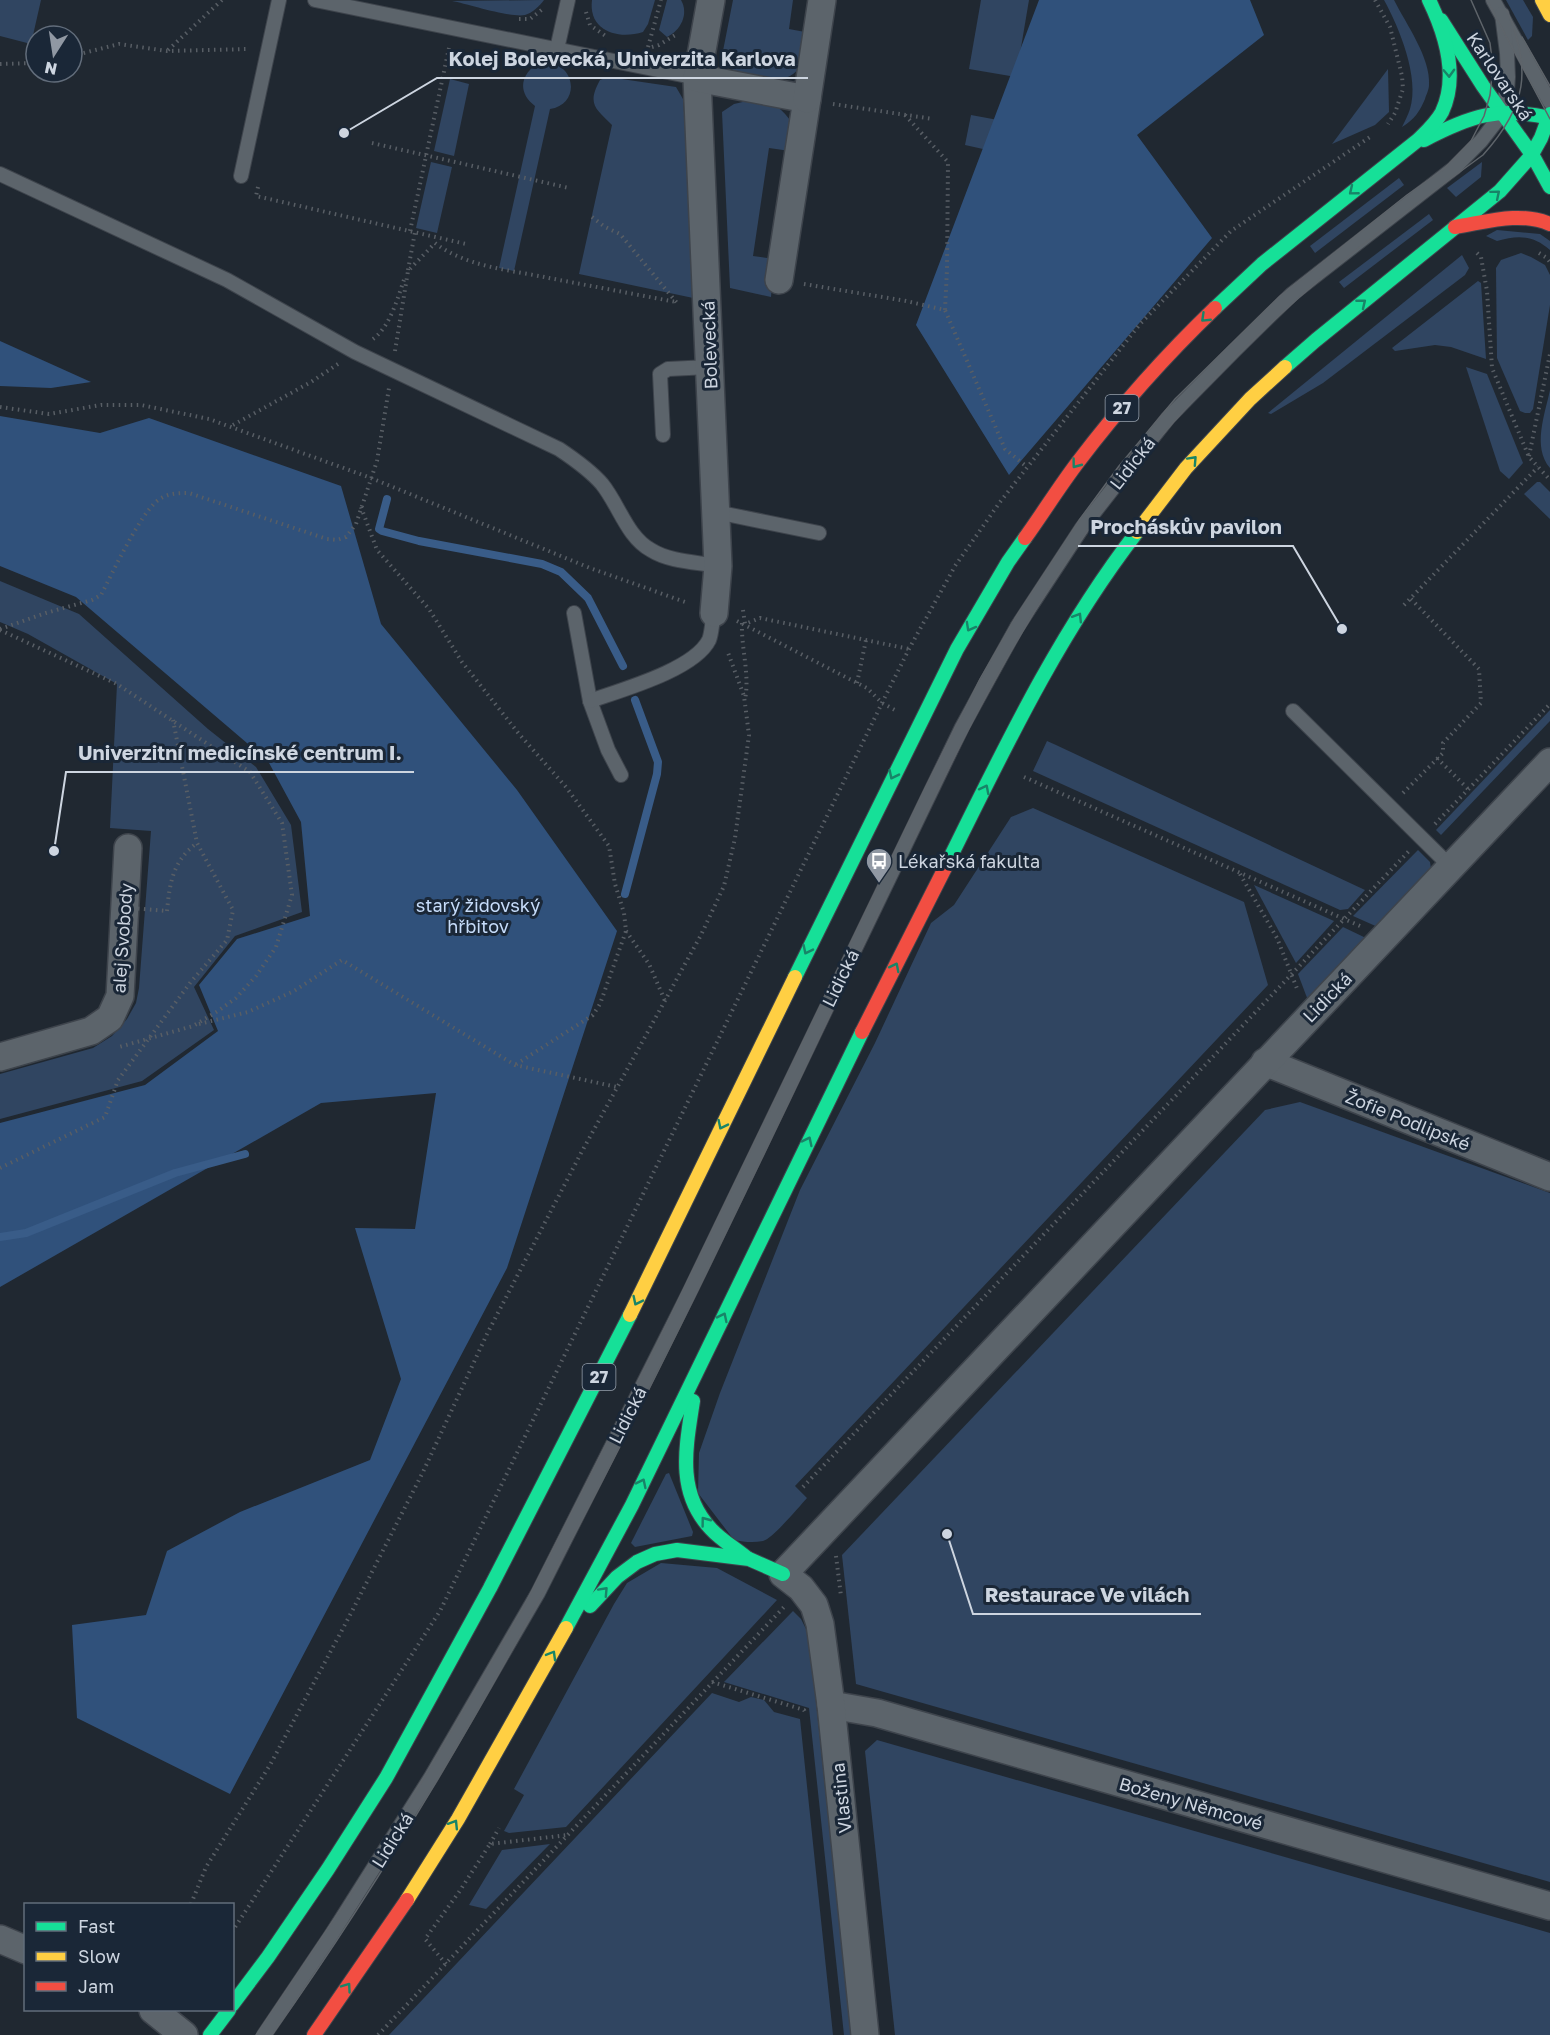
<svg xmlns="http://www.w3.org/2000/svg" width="1550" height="2035" font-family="'Golos Text',sans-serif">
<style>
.green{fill:#304561}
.forest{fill:#30517b}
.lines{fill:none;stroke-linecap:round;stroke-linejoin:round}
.stream{stroke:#395c88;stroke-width:8}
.lane-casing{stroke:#3e444c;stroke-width:16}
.street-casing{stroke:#3e444c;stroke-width:30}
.fast-casing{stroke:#3e444c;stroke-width:16}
.slow-casing{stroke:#3e444c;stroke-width:16}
.jam-casing{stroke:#3e444c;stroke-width:16}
.path{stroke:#585e65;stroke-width:4;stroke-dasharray:1.5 4.5;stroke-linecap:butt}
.lane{stroke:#5c646b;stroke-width:14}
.street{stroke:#5c646b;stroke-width:27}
.fast{stroke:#16e098;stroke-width:14}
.slow{stroke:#ffcf43;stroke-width:14}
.jam{stroke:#f24e42;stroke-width:14}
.tram{stroke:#5e646a;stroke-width:1.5}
.path-bridge{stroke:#585e65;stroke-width:4;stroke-dasharray:1.5 4.5;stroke-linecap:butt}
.oneway{stroke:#188468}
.labels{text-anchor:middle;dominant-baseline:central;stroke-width:6;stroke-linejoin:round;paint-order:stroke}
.shield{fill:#1a2737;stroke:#97a1ad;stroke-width:1.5}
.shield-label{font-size:16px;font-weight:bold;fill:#cdd5e0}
.street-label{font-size:18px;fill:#cdd5e0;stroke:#1a2737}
.poi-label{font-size:18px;fill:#cdd5e0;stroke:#1a2737;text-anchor:start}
.park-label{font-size:18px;fill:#c6dcfa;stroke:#1a2737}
.leader{fill:none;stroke:#cdd5e0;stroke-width:2}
.callout-dot{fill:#cdd5e0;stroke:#1a2737;stroke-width:2}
.callout-label{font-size:20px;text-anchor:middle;font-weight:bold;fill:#cdd5e0;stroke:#1a2737;stroke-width:6;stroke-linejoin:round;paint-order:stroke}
</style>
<rect width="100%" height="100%" fill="#202831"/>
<g class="green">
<polygon points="0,0 41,0 31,44 0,36"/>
<path d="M544 0C540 6 532 13 525 15 510 18 468 4 452 1Z"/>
<path d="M592 0H655L648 24 643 32C618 40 588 31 592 0Z"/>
<path d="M667 0H681C689 14 681 30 667 37L659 30Z"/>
<path d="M733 0H793L789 29 805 32C804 44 806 59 798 69 783 90 735 77 721 61Z"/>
<polygon points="981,0 1029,0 1016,77 969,69"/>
<path d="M1384 0H1394C1406 24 1431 58 1429 85 1429 90 1426 95 1425 99 1420 111 1414 120 1402 127 1405 121 1408 115 1410 109 1420 78 1399 27 1384 0Z"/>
<polygon points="1506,0 1523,0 1533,17 1532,36 1528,40"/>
<path d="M541 62C576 60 582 104 550 109L514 271 499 268 535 106C516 92 521 72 541 62Z"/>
<polygon points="1388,69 1389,112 1375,125 1332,144"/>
<path d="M608 77 676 87 683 99 698 299 579 274 612 125C595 108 587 104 600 80Z"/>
<polygon points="450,79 469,84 454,156 434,151"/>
<path d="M747 101C772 102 778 103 793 124L790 151 769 148 753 256 774 259 771 297 730 288 722 112 734 104Z"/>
<polygon points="971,115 998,120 992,151 965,145"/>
<polygon points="431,162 452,167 437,233 416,228"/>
<polygon points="1482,162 1481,177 1456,197 1447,188"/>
<polygon points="1399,178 1404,185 1315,253 1310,246"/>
<polygon points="1429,214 1433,220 1344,288 1339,282"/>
<path d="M1497 230 1540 234 1550 241V250C1533 235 1518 235 1497 241L1486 236Z"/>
<polygon points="1521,253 1531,257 1545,265 1550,275 1550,305 1533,409 1530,413 1525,413 1520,411 1497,358 1496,268 1501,260"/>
<polygon points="1462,255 1469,268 1465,275 1323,383 1271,414 1268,413"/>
<polygon points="1478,281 1481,283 1486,359 1451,347 1435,345 1395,351 1392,348"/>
<polygon points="1466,367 1487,374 1523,463 1509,479 1500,471"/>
<path d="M1550 390V468C1532 447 1545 414 1550 390Z"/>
<polygon points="1537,482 1540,482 1550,492 1550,519 1524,494"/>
<polygon points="0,581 79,614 208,729 256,767 291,825 302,912 235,936 194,987 214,1030 142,1081 0,1119 0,1074 93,1048 112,1036 127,1019 136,1003 139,988 151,831 110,828 117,684 28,634 0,622"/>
<polygon points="1550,710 1550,721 1441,835 1436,830"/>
<polygon points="1047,741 1056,745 1365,890 1348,909 1340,910 1033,771"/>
<path d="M1033 808 1244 902 1268 985 795 1486 807 1498C799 1507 772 1539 763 1541 753 1543 744 1542 734 1540L698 1493 699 1453 720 1393 800 1190 875 1043 931 923 954 905 1011 817Z"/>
<polygon points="1418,850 1430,862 1431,869 1380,928 1353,916"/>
<polygon points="1254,885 1334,921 1296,963"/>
<polygon points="1343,927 1368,939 1309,1003 1298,974"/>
<polygon points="1300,1102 1550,1193 1550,1882 856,1684 842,1555 1265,1110"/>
<polygon points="669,1473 693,1532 692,1536 635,1547 631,1543 666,1474"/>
<polygon points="661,1563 717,1568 777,1600 566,1827 509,1833 504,1831 524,1795 514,1789 614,1604 627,1583"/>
<polygon points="793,1611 801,1619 809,1635 851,2035 844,2035 809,1708 724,1682"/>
<polygon points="712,1693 739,1702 751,1697 764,1700 774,1712 800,1719 833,2035 389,2035"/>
<polygon points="877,1740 1550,1933 1550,2035 895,2035 865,1751"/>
<polygon points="550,1844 486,1909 469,1905 502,1850"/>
</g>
<g class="forest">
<polygon points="1039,0 1250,0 1264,35 1137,135 1212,238 1009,475 916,325"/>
<polygon points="0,341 91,382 51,388 0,386"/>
<polygon points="0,416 100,433 149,418 341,486 381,624 517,790 617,931 507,1268 230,1794 77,1718 72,1625 146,1615 167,1551 240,1512 370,1460 401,1379 355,1228 415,1229 436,1093 321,1103 0,1287 0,1123 145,1085 218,1031 199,985 237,939 310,916 301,822 268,761 76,597 0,566"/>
</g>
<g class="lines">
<g class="stream">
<polyline points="387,499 379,529 382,531 419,541 542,564 561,572 588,598 623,666"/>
<polyline points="625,894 657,774 658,762 635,700"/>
<polyline points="0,1237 26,1233 175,1173 245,1154"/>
</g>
<g class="lane-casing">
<g id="lane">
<polyline points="315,0 697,78"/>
<polyline points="1493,0 1550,102"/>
<polyline points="557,49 568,0"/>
<path d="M0 174 227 280 355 352 559 449C574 459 590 470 602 484 619 505 627 537 651 550 670 562 697 562 718 566"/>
<polyline points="241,176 279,0"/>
<polyline points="663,435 660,374 668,369 709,367"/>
<polyline points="716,512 819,533"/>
<polyline points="574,613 590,701 608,750 621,775"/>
<path d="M590 701C621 690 694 670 709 640 712 633 712 621 714 613"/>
<polyline points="1293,711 1451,867"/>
<polyline points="264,2035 330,1937 431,1777 538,1593 691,1289 962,727 1017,627 1082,528 1168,418 1235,350 1292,294 1454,168 1481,141 1498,119 1507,91 1508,77 1507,53 1502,14"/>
</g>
</g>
<g class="street-casing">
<g id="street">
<polyline points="711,0 697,78 718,566 714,613"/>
<polyline points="697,78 807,99 779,280"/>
<polyline points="807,99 822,0"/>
<polyline points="0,1057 91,1031 110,1018 120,996 128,848"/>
<polyline points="1265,1062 1550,1177"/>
<polyline points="831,1705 877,1713 1550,1906"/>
<polyline points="0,1939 26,1950"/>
<polyline points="153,2010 184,2035"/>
<polyline points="865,2035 831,1705 820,1624 814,1605 801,1588 783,1574 1550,762"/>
</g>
</g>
<g class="fast-casing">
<g id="fast">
<polyline points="1441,20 1483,86 1533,156 1550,187"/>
<path d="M1424 140C1470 116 1498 106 1550 118"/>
<path d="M1215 308 1262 264 1418 140C1427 131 1436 123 1442 112 1459 76 1445 33 1429 0"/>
<polyline points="1285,367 1316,340 1500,191 1531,156 1541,138 1550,114"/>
<path d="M946 866C1003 751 1058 634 1137 532"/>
<polyline points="795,977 957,649 1008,562 1025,538"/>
<path d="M693 1401C686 1447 676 1492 711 1529 721 1540 735 1548 747 1558"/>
<polyline points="590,1606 617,1577 637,1562 655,1554 677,1550 749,1559 783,1574"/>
<polyline points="566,1628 632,1505 862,1032"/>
<polyline points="232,2005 268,1957 328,1869 386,1778 490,1588 630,1315"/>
<polyline points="210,2035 229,2010"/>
</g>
</g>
<g class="slow-casing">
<g id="slow">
<polyline points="1542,0 1550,15"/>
<polyline points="1137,532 1186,468 1250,399 1285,367"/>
<polyline points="630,1315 795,977"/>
<polyline points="407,1900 458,1819 566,1628"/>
</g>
</g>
<g class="jam-casing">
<g id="jam">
<path d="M1455 227C1487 222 1519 211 1550 224"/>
<path d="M1025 538C1043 513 1059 487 1078 462 1119 408 1165 356 1215 308"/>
<polyline points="862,1032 946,866"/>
<polyline points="314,2035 407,1900"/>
</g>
</g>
<g class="path">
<polyline points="1375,0 1390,27 1402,76 1403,89 1395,113 1388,124"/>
<polyline points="586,12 590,25 607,37"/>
<polyline points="519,19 530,19 544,8"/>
<polyline points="648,47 661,0"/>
<polyline points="652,47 659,45 677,34"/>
<polyline points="168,50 222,0"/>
<polyline points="72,56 119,44 167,51 249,49"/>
<polyline points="0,64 36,63"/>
<polyline points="833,104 933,119"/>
<polyline points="905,115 948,162 947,269 945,310"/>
<polyline points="372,143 569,188"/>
<polyline points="258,187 256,196 466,244"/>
<polyline points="592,217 605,227 620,234 677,303"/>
<polyline points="410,231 449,48"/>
<polyline points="1477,253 1481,257 1487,291 1492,368 1529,457 1550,480"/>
<polyline points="1539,253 1547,258 1550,262"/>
<polyline points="408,270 415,232"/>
<polyline points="804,284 906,301 945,310 1005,449 1027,467"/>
<path d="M373 339C391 326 398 296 405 277"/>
<path d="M395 351 408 271 435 243C466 267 511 270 549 278 591 286 634 294 676 302"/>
<polyline points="0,407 49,414 101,405 141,405 209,419 371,478 590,568 688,603"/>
<polyline points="233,425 311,382 338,364"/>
<polyline points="1529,456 1550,354"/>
<polyline points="361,507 377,550 429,609 462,662 519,734 566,787 609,846 615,884 624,913 626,931 600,1004 593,1015 515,1065"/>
<polyline points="1404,605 1538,467"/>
<polyline points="743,610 745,624 760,618 909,649"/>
<polyline points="737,621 867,688 882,703 895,710"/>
<path d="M742 623C741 648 750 675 745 699"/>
<path d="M0 629 46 613 92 600 101 595C113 572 139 516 157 501 167 493 177 493 189 493L327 539 337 540 346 537 356 524 377 461 389 388"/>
<polyline points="0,630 117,684 250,772 282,823 292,895 276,947 256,976 236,998 218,1011 193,1026 119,1047"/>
<polyline points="857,683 866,640"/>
<polyline points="1437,758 1468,789"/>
<polyline points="1024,777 1360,926"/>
<polyline points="1403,793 1443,753 1443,743 1481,703 1479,669 1411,599"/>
<polyline points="1435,824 1550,704"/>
<polyline points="1240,874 1277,938 1298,991"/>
<path d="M167 911C170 881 173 861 197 843"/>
<polyline points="626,931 649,964 665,1001"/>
<polyline points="199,1024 248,1012 294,991 342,960 515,1065 617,1087"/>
<polyline points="0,1168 105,1117 118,1080 190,983 227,940 233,910 197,843 173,720"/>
<polyline points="803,1487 1409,851"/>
<polyline points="836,1556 841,1596"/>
<polyline points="712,1682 804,1710 805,1712"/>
<polyline points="490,1844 499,1828"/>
<polyline points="191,1904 206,1867 270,1765 349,1617 423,1472 487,1334 580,1155 701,935 724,886 735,838 749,735 744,696 727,650"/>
<polyline points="232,1932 440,1611 882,703 909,649 955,566 1000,502 1140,324 1231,231 1370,137"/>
<polyline points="446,1964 425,1939 459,1892 490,1844 568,1835"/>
<polyline points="378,2035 784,1607"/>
</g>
<use href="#lane" class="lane"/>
<use href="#street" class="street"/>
<use href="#fast" class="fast"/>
<use href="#slow" class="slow"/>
<use href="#jam" class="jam"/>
<g class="tram">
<polyline points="1487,0 1550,119"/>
<polyline points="1522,37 1550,86"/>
<polyline points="256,2035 357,1885 415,1793 523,1608 656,1346 926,786 980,679 1015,618 1080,519 1119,466 1175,399 1280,296 1407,195 1444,169 1471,141 1484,116 1490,95 1493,67 1490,43 1471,0"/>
<path d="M272 2035C479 1744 635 1423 789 1102 828 1020 867 937 906 855 970 722 1037 590 1130 474 1186 403 1259 330 1329 272 1378 231 1431 193 1483 155 1527 106 1532 70 1507 10"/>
</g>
<polyline class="path-bridge" points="120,907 167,911"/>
</g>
<defs><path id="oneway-chevron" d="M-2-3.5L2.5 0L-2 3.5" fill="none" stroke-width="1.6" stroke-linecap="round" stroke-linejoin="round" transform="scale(1.5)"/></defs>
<g class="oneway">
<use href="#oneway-chevron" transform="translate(1449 73) rotate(88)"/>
<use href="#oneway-chevron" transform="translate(1353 191) rotate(141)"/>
<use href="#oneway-chevron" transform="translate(1496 194) rotate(-40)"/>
<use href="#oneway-chevron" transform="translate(1362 303) rotate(-39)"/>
<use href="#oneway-chevron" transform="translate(1205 318) rotate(136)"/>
<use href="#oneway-chevron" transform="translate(1193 460) rotate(-47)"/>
<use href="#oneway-chevron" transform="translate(1076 464) rotate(127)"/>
<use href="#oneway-chevron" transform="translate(1078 617) rotate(-58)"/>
<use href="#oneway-chevron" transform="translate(970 627) rotate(119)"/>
<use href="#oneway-chevron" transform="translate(893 775) rotate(116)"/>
<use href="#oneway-chevron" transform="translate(985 789) rotate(-63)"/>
<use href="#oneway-chevron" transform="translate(807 950) rotate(116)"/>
<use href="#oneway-chevron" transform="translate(895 967) rotate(-63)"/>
<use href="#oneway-chevron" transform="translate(722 1125) rotate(116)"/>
<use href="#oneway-chevron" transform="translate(808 1141) rotate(-64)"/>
<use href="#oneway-chevron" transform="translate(637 1301) rotate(116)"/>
<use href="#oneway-chevron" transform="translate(723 1317) rotate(-64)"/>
<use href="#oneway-chevron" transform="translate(642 1483) rotate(-64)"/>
<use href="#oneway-chevron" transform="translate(705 1521) rotate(-127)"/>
<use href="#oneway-chevron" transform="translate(604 1591) rotate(-47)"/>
<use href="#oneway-chevron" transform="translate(552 1655) rotate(-60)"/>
<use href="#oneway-chevron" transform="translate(454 1824) rotate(-58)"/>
<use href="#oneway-chevron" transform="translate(347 1987) rotate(-55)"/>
</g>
<defs>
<g id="bus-pin" transform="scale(1.35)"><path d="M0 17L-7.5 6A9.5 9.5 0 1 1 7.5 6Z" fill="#9098a3" stroke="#1a2737"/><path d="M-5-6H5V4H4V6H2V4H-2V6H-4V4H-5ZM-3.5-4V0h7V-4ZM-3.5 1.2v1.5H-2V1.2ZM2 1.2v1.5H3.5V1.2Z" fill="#fff"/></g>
</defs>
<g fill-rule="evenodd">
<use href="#bus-pin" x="879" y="861"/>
</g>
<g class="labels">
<g class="shield">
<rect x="1105.5" y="395" width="33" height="26" rx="4.5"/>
<rect x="582.5" y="1364" width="33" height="26" rx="4.5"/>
</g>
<g class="shield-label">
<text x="1122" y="408">27</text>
<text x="599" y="1377">27</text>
</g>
<g class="street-label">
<text transform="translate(1500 76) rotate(56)">Karlovarská</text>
<text transform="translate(709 345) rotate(-92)">Bolevecká</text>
<text transform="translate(1132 463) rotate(-52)">Lidická</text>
<text transform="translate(122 938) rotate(-86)">alej Svobody</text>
<text transform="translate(840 978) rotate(-64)">Lidická</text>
<text transform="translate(1327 997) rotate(-46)">Lidická</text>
<text transform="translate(1408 1120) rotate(22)">Žofie Podlipské</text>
<text transform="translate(627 1415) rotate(-63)">Lidická</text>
<text transform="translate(841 1798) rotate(-96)">Vlastina</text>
<text transform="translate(1191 1803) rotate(16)">Boženy Němcové</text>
<text transform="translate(392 1840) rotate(-58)">Lidická</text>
</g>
<g class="poi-label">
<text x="898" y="861">Lékařská fakulta</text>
</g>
<g class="park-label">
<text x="478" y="905">starý židovský<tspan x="478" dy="21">hřbitov</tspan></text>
</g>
</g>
<path class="leader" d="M344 133L437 78H808M1342 629L1293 546H1078M54 851L66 772H414M947 1534L973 1614H1201"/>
<g class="callout-dot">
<circle cx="344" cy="133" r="6"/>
<circle cx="1342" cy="629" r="6"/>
<circle cx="54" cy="851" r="6"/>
<circle cx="947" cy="1534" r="6"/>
</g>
<g class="callout-label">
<text x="622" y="66">Kolej Bolevecká, Univerzita Karlova</text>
<text x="1186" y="534">Procháskův pavilon</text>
<text x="240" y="760">Univerzitní medicínské centrum I.</text>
<text x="1087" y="1602">Restaurace Ve vilách</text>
</g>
<rect x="24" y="1903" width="210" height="108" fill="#1a2737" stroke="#626d7b" stroke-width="1.5"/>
<rect x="36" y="1922" width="30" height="9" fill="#16e098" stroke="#626d7b" stroke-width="1.5"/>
<text x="78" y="1933" font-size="18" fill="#cdd5e0">Fast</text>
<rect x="36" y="1952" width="30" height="9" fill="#ffcf43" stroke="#626d7b" stroke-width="1.5"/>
<text x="78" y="1963" font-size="18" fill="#cdd5e0">Slow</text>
<rect x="36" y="1982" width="30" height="9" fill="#f24e42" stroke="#626d7b" stroke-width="1.5"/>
<text x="78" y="1993" font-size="18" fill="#cdd5e0">Jam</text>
<g transform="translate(54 54) rotate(192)"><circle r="28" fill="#1a2737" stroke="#626d7b" stroke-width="1.5"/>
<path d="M0-4.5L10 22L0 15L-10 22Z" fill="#9098a3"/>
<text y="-9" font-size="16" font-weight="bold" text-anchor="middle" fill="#cdd5e0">N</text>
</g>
</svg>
